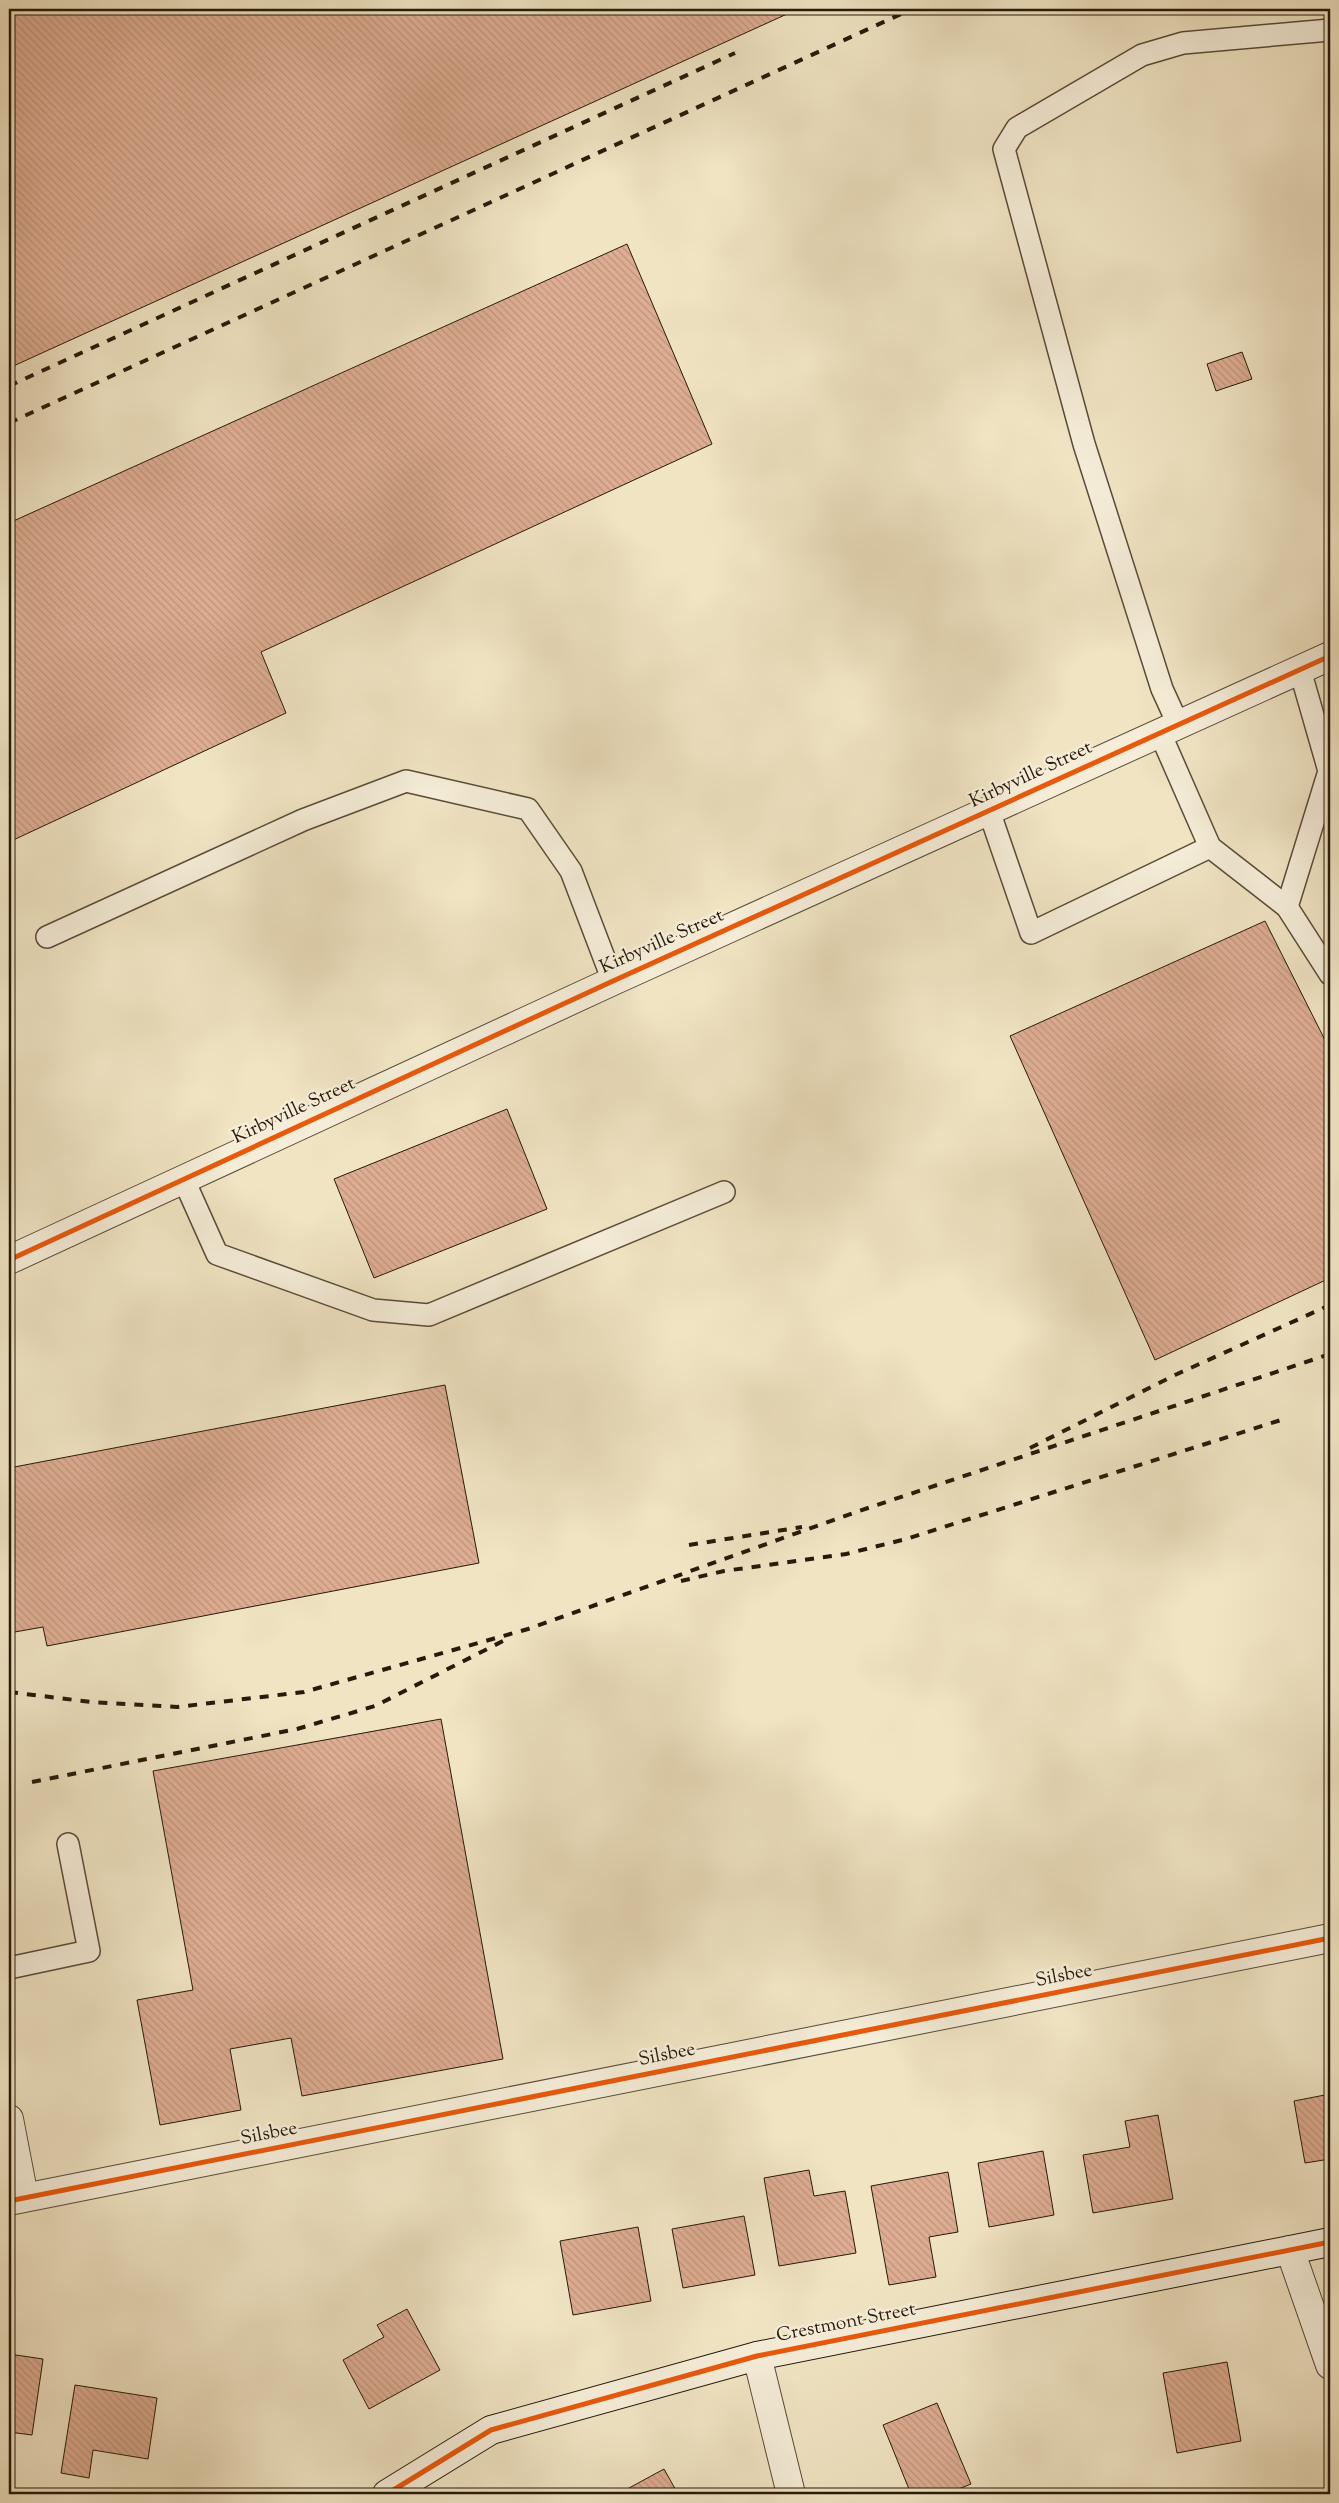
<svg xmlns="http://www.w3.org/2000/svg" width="1339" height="2503" font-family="'Sorts Mill Goudy',serif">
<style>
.building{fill:url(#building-back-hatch);stroke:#271a09}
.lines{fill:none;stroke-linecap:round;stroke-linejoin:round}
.lane-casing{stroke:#594c38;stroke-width:24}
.street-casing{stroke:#594c38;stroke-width:30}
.secondary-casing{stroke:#271a09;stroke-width:30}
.lane{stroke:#f5edd8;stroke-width:21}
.street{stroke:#f5edd8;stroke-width:28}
.secondary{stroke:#f5edd8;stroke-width:28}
.rail{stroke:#271a09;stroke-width:4;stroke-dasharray:9 9;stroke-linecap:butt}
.cycleway-casing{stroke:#f5edd8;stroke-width:8}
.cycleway{stroke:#e8590c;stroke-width:5}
.labels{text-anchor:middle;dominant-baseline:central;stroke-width:5;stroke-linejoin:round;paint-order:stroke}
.street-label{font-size:19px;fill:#271a09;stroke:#f5edd8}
</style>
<defs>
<pattern id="building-back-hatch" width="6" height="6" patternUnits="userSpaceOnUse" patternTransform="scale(1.25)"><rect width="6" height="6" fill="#dead92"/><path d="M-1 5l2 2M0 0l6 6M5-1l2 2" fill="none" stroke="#be947d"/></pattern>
</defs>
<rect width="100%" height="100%" fill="#f0e4c3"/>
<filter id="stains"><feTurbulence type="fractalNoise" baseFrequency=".004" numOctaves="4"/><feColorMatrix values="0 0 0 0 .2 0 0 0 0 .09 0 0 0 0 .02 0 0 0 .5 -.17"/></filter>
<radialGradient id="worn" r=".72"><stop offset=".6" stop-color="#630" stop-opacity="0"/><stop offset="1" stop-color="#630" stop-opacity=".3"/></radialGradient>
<g class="building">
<polygon points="9,9 798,9 9,368"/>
<polygon points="627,244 712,444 261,652 286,713 9,842 9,523"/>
<polygon points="1242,352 1252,379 1216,391 1207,364"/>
<polygon points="1265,921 1330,1050 1330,1278 1155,1360 1010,1036"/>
<polygon points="507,1109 547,1209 374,1278 334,1179"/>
<polygon points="445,1385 479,1563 47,1646 43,1627 9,1633 9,1468"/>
<polygon points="441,1719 503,2059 302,2096 291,2038 230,2049 241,2110 160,2125 137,2000 193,1990 153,1771"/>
<polygon points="1330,2094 1330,2159 1305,2163 1294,2101"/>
<polygon points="1158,2115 1173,2199 1093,2213 1083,2155 1130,2147 1125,2121"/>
<polygon points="1043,2151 1054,2215 989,2227 978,2163"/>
<polygon points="809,2170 814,2196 845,2191 856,2253 779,2266 764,2178"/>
<polygon points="948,2172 958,2232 929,2237 936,2277 889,2285 871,2186"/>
<polygon points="744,2216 755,2275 683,2288 672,2229"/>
<polygon points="638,2227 651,2301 573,2315 560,2241"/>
<polygon points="407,2309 440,2370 369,2409 343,2360 384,2337 377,2325"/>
<polygon points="9,2354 43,2359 32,2435 9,2432"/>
<polygon points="1227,2362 1241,2441 1177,2453 1163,2373"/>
<polygon points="75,2385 157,2398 148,2459 93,2450 89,2478 61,2473"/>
<polygon points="937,2403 971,2484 946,2494 911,2494 883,2425"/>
<polygon points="664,2469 678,2494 618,2494"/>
</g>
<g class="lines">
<g class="lane-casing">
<g id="lane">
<polyline points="1178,724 1162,689 1084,444 1004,149 1017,128 1142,55 1183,43 1330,30"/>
<polyline points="1160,733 1210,847 1287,907 1330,974"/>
<polyline points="989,811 1031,933 1210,847"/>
<polyline points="1287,907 1329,771 1300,670"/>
<polyline points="47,937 303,820 406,781 528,809 571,871 613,981"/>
<polyline points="183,1178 217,1254 373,1310 429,1315 724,1192"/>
<polyline points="9,1968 89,1951 68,1844"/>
</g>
</g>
<g class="street-casing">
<g id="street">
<polyline points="9,1260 613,981 1330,656"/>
<polyline points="9,2119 24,2197"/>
<polyline points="9,2201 1330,1938"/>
<polyline points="1290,2250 1330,2365"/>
<polyline points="757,2356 791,2494"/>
</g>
</g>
<g class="secondary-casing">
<polyline id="secondary" points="387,2494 491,2430 757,2356 1330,2242"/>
</g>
<use href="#lane" class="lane"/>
<use href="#street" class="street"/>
<use href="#secondary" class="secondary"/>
<g class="rail">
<polyline points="9,386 735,53"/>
<polyline points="9,423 912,9"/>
<polyline points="1030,1448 1175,1375 1330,1305"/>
<polyline points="689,1545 802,1527"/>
<polyline points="681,1581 724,1571 846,1554 906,1539 1281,1420"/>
<polyline points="9,1692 91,1702 177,1707 304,1692 528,1629 856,1512 1330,1354"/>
<polyline points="32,1782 297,1729 375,1706 505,1640"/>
</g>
<g class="cycleway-casing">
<g id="cycleway">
<polyline points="9,1260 613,981 1330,656"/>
<polyline points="9,2201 1330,1938"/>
<polyline points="387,2494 491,2430 757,2356 1330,2242"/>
</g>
</g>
<use href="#cycleway" class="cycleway"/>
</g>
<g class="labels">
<g class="street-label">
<text transform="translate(1031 775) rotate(-25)">Kirbyville Street</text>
<text transform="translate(662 942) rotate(-24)">Kirbyville Street</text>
<text transform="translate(294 1111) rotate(-25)">Kirbyville Street</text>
<text transform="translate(1064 1976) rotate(-11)">Silsbee</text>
<text transform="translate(667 2055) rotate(-11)">Silsbee</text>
<text transform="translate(269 2134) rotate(-11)">Silsbee</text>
<text transform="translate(846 2323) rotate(-11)">Crestmont Street</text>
</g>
</g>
<rect width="1339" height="2503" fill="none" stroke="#f0e4c3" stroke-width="30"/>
<rect x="10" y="10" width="1319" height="2483" fill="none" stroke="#271a09" stroke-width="2.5"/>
<rect x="15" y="15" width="1309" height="2473" fill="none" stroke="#271a09"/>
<rect width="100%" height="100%" filter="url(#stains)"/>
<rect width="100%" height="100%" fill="url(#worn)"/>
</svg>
